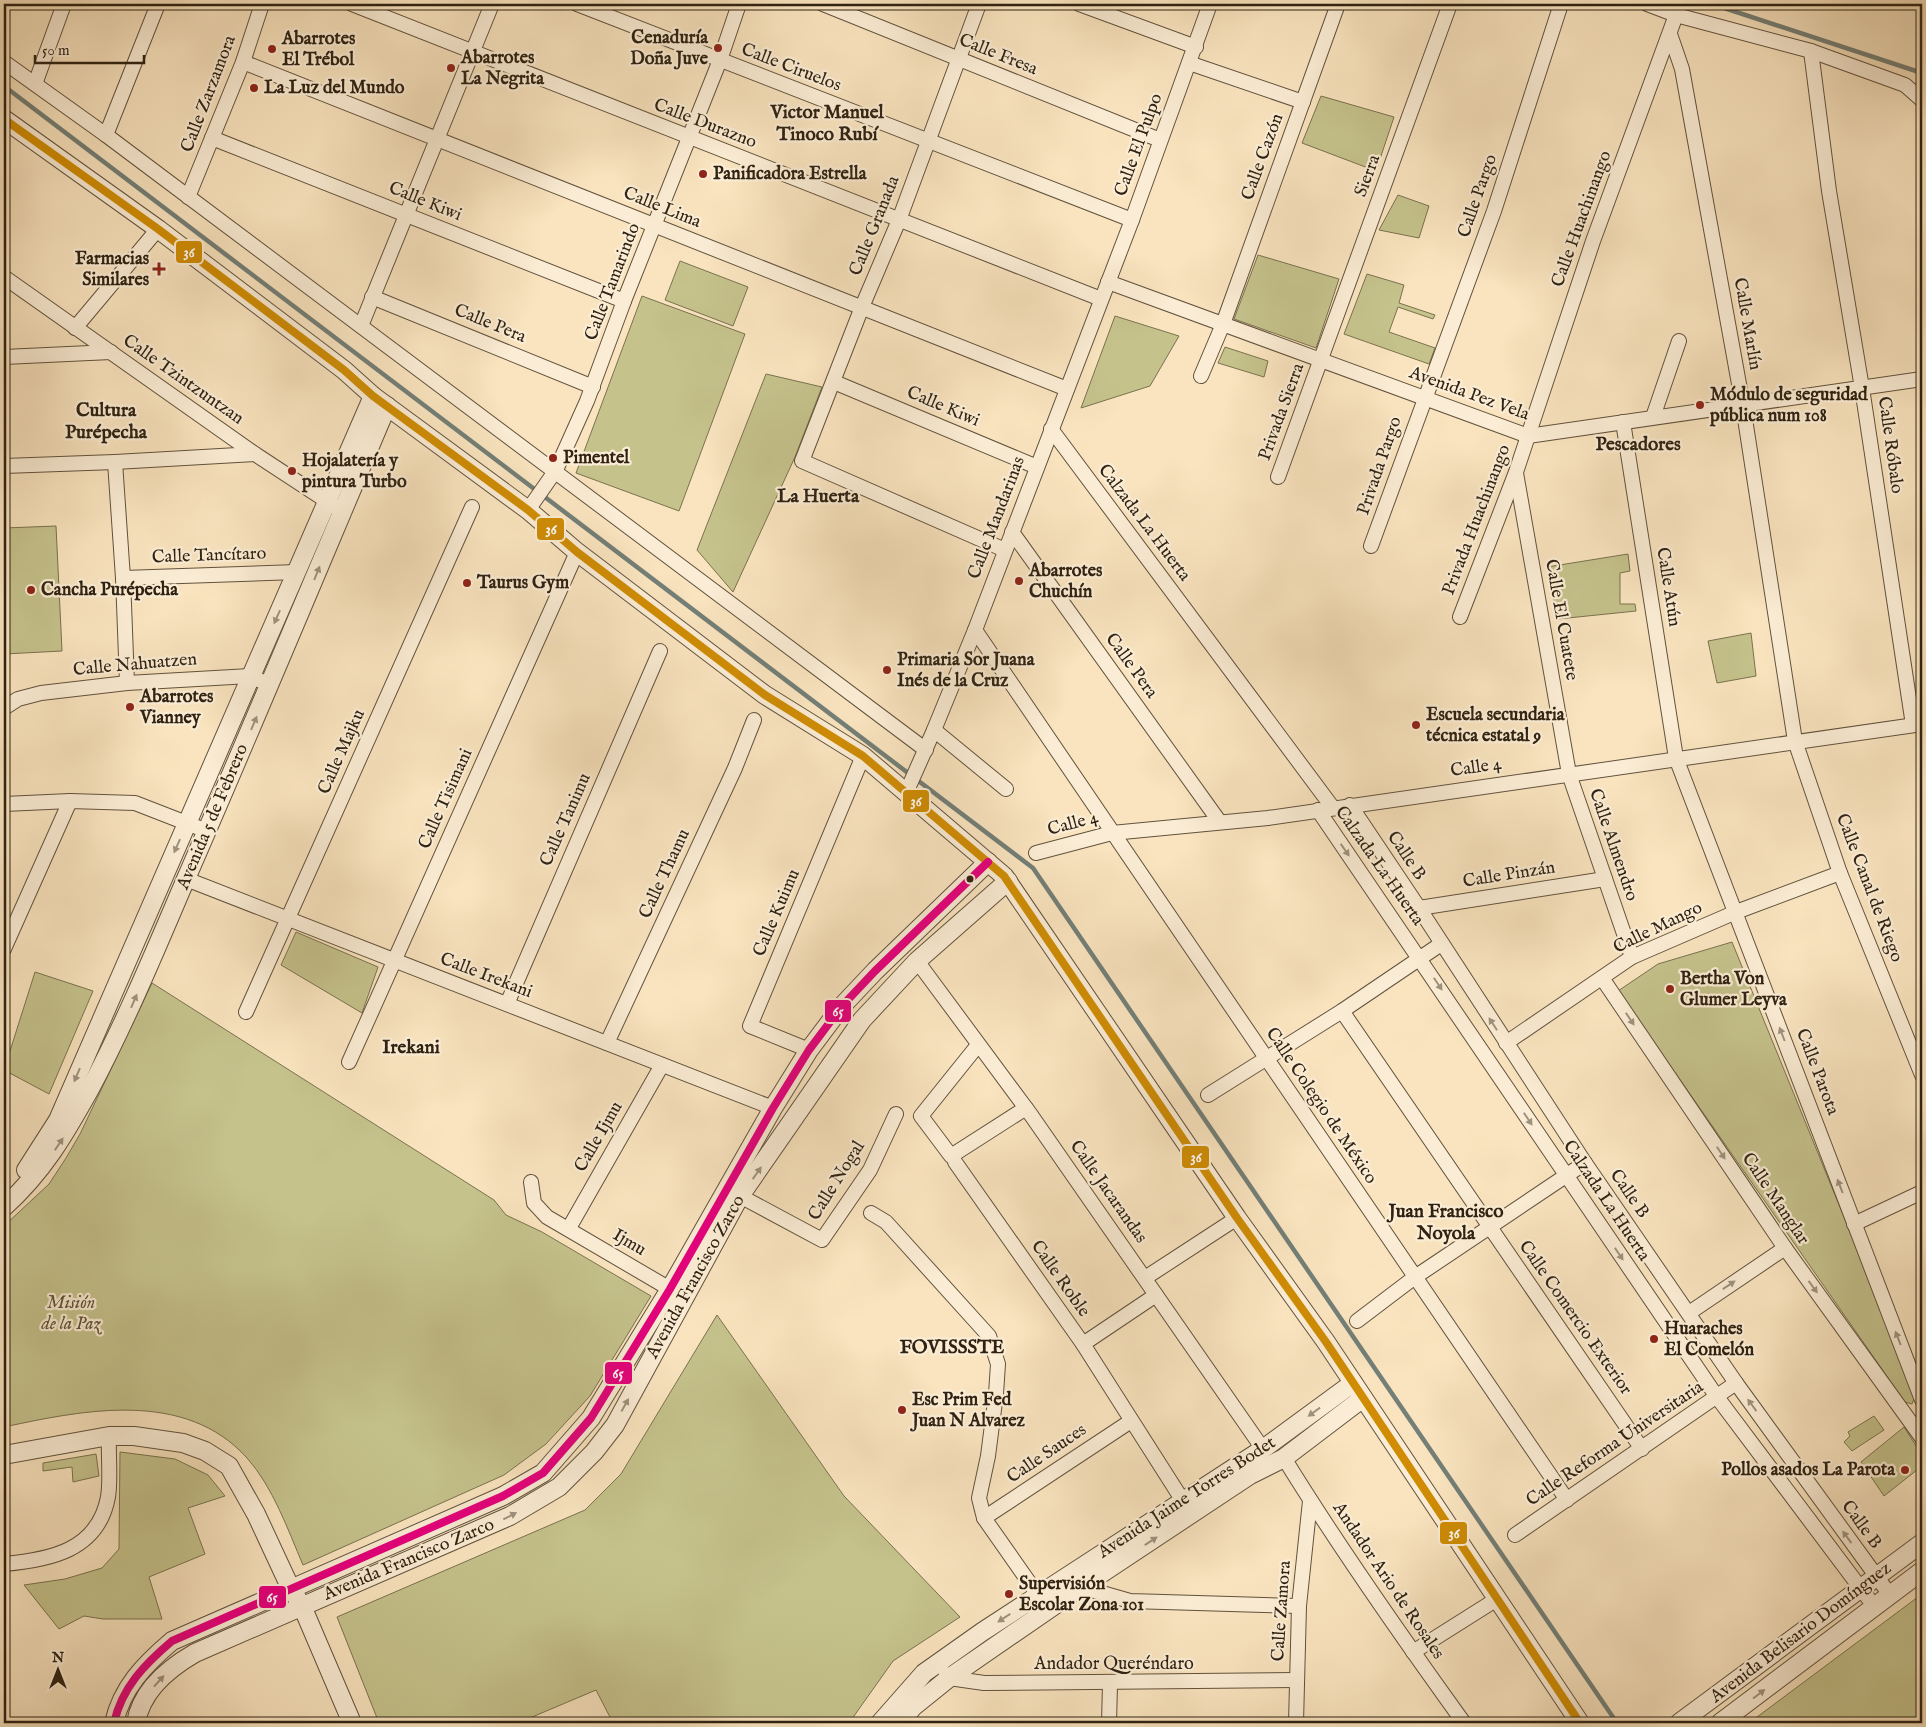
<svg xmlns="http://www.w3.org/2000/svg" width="1926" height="1727" font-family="'IM FELL English',serif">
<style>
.green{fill:#c5c28c;stroke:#7a724f}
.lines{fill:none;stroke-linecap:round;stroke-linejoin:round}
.stream{stroke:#737f77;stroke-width:4.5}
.minor-casing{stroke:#62523d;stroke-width:16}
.tertiary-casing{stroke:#62523d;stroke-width:20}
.minor{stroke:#fbedd5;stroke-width:14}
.tertiary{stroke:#fbedd5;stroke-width:18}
.bus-1-casing{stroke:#fbedd5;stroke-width:11}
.bus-2-casing{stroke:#fbedd5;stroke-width:11}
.bus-1{stroke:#cf8c04;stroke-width:8}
.bus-2{stroke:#e5007d;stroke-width:8}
.oneway{fill:#9f927d}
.poi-dot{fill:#8f2418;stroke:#fbedd5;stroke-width:2}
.bus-dot{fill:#2f2212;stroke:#fbedd5;stroke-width:2}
.labels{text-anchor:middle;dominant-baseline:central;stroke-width:4.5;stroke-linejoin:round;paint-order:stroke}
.poi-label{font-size:18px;font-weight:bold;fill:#2f2212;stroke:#fbedd5;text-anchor:start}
.street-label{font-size:18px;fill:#2f2212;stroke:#fbedd5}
.park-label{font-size:18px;font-style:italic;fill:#5c5237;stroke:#fbedd5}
.neighbourhood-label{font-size:19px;font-weight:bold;fill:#2f2212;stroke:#fbedd5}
.line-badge{stroke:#fbedd5;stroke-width:2}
.badge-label{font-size:14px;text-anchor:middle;font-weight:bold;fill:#fff}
</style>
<rect width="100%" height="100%" fill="#f9e4bf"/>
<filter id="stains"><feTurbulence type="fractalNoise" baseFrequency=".004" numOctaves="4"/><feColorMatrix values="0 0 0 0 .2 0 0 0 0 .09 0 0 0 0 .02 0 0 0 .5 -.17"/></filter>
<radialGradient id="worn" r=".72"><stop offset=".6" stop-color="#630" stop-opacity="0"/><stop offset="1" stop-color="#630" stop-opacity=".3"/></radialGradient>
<g class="green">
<polygon points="1321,96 1394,117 1376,171 1302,143"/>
<polygon points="1398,195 1429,206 1419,238 1379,230"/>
<polygon points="1258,255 1339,279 1316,348 1234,319"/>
<polygon points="680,261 748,287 733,326 665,300"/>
<polygon points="1367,274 1404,285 1399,303 1435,315 1433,319 1398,307 1389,332 1435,348 1429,364 1344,334"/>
<polygon points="642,296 745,334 679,511 576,473"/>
<polygon points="1115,316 1179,336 1150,386 1081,408"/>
<polygon points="1225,347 1268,361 1264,377 1218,363"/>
<polygon points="766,374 822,387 795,457 733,592 697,550"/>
<polygon points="56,526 62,651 4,654 4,528"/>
<polygon points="1628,554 1630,571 1620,573 1620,604 1635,604 1636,611 1558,619 1547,567"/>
<polygon points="1751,633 1756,676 1717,683 1708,641"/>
<polygon points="296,932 378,967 362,1013 281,965"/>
<polygon points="1732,942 1916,1394 1912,1404 1905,1402 1618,991 1658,964"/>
<polygon points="35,972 93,991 49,1094 4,1070"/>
<path d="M152 983 494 1200 506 1215 542 1232 651 1296 590 1396 546 1444 504 1475 303 1565C288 1530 273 1487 247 1458 185 1389 84 1410 4 1427V1226L49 1184 66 1158 80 1134Z"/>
<polygon points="717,1315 844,1496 960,1617 893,1661 849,1723 613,1723 596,1690 518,1723 379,1723 337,1617 585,1510 621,1474"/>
<polygon points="1874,1416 1884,1430 1852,1451 1844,1442 1850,1436 1848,1432"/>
<polygon points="1904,1427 1922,1455 1922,1466 1884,1496 1861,1462"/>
<polygon points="120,1452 175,1459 208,1475 225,1496 188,1508 205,1554 149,1577 162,1619 103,1619 84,1616 59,1629 24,1585 65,1579 102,1568 119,1549"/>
<polygon points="96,1454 99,1476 73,1482 72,1467 43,1471 43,1463"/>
<polygon points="1922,1594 1922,1723 1749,1723"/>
</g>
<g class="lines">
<g class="stream">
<polyline points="1712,4 1922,73"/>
<polyline points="4,86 1033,868 1617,1723"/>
</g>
<g class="minor-casing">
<g id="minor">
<polyline points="352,4 1101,299"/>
<polyline points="577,4 1132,220"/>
<polyline points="823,4 1160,140"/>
<polyline points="979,4 899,220 862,307 802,461 1005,550"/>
<polyline points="1079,4 1196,47"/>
<polyline points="1647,4 1676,15 1811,51 1905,85 1922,100"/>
<polyline points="1670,34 1682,69 1743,406 1795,741 1840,873 1922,1075"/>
<polyline points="1811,51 1829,191 1862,388 1913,725"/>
<polyline points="4,62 106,135 926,750"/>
<polyline points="243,62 1067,389"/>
<polyline points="1189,63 1303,102"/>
<polyline points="35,84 64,4"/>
<polyline points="106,135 158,4"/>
<polyline points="212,138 624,301"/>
<polyline points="188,197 243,62 262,4"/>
<polyline points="4,277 255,454 342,511"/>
<polyline points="1108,282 1528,436 1922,379"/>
<polyline points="372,297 593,387"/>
<polyline points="361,326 492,4"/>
<polyline points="75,328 158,229"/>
<polyline points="4,357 111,352"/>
<polyline points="1201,376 1223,324 1338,4"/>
<polyline points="834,382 1037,467"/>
<polyline points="1653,417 1679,341"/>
<polyline points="1623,422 1676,758 1922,1400"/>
<polyline points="1051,429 1333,808"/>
<polyline points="115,462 123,578 127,683"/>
<polyline points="4,466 115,462 255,454"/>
<polyline points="1516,473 1569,774 1632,957"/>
<polyline points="1278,477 1450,4"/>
<polyline points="528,510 556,470 587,401 624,301 720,60 739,4"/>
<polyline points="1012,532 1219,821"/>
<polyline points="1371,546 1494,211 1561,4"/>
<polyline points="123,578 297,572"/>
<polyline points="1460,617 1516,472 1593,241 1676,15"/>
<polyline points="975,630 1567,1500"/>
<polyline points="4,708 18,699 41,693 127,683 250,676 270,685"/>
<polyline points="934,730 1006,789"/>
<polyline points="906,793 934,730 975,630 1132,220 1210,4"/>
<polyline points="4,804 70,801 135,803 207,831"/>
<polyline points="1350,805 1419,908 1585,1163 1736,1383 1890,1595"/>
<polyline points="1318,810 1717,1397 1874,1606"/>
<polyline points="1036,853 1112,833 1268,818 1922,724"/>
<polyline points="186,879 773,1108"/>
<polyline points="1419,908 1605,879"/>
<polyline points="4,949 70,801"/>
<polyline points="917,961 1031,1115 1263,1449"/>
<polyline points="1602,978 1785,1248 1922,1438"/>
<polyline points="507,1004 660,651"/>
<polyline points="1342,1011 1642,1449"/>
<polyline points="246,1012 472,507"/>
<polyline points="607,1043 735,768 754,720"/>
<polyline points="1506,1043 1632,957 1736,912 1840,873"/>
<polyline points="978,1045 921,1116 951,1156 1026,1108"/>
<polyline points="809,1050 750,1026 863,756"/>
<polyline points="349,1062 577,552"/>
<polyline points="1208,1095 1342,1011 1441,944"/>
<polyline points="955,1162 1083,1344 1183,1501"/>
<polyline points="531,1182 534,1203 547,1217 670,1289"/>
<polyline points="740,1196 822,1240 870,1170 896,1114"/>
<polyline points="871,1213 886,1222 989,1336 998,1364 996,1394 988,1456 979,1498 984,1518 1038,1595"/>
<polyline points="1854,1224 1922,1192"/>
<polyline points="569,1228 662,1065"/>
<polyline points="1145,1278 1237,1218"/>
<polyline points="1689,1313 1785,1248"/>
<polyline points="1357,1321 1415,1277 1585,1163"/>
<polyline points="1083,1344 1156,1295"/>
<path d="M1284 1458C1340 1549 1402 1637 1464 1723"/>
<polyline points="984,1518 1131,1421"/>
<polyline points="1515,1535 1736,1383"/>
<path d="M4 1564C49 1560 98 1551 108 1497 111 1478 108 1455 109 1436"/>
<polyline points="1081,1587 1130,1601 1299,1606"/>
<polyline points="1413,1652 1497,1599"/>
<polyline points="946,1674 949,1678 984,1683 1297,1680"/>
<polyline points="1109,1723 1110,1684"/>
<polyline points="1296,1723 1299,1606 1310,1501"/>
</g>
</g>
<g class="tertiary-casing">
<g id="tertiary">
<polyline points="4,119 158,229 344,370 373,396 528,510 577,552 765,695 863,756 1004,876 1237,1218 1326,1342 1580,1723"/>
<polyline points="26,1170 58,1120 373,396"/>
<path d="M4 1207C43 1172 65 1134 90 1089 126 1021 155 951 185 881 254 723 320 564 387 406"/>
<polyline points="4,1455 109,1436 134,1436 183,1443 205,1451 229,1466 256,1514 290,1587 302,1606 352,1723"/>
<path d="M114 1723C122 1687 145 1664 172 1641L503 1496 543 1473 591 1418 670 1289 773 1108 809 1050 842 1006 875 971 988 862"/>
<path d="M136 1723C141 1691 169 1668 195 1653L510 1516 559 1487 594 1452 615 1425 740 1196 862 1020 917 961 1008 881"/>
<polyline points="880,1723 924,1673 982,1632 1263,1449 1353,1383"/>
<polyline points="900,1723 913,1707 949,1678 1081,1587 1250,1475 1284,1458 1363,1398"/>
<polyline points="1679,1723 1922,1543"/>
<polyline points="1720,1723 1922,1571"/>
</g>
</g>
<use href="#minor" class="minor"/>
<use href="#tertiary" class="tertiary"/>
<g class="bus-1-casing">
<polyline id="bus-1" points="4,119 158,229 344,370 373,396 528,510 577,552 765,695 863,756 1004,876 1237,1218 1326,1342 1580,1723"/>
</g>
<g class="bus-2-casing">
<path id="bus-2" d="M114 1723C122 1687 145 1664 172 1641L503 1496 543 1473 591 1418 670 1289 773 1108 809 1050 842 1006 875 971 988 862"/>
</g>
<use href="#bus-1" class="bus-1"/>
<use href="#bus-2" class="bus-2"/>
</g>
<defs><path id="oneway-solid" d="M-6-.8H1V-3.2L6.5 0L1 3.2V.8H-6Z" transform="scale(1.25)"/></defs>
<g class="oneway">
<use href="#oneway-solid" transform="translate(317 573) rotate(-68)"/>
<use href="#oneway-solid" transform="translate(277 617) rotate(114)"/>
<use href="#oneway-solid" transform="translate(254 723) rotate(-67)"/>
<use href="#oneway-solid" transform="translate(177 846) rotate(114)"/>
<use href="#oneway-solid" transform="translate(1345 850) rotate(55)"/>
<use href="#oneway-solid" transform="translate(1438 984) rotate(56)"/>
<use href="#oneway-solid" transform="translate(134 1001) rotate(-67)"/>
<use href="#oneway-solid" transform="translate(1630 1019) rotate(56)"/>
<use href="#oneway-solid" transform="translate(1493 1024) rotate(-123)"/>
<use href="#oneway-solid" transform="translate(1782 1034) rotate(-111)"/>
<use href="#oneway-solid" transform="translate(77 1075) rotate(113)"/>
<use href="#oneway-solid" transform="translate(1528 1119) rotate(56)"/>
<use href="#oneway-solid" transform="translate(59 1144) rotate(-56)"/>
<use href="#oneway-solid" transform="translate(1721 1153) rotate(56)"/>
<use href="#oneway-solid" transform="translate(757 1173) rotate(-55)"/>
<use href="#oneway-solid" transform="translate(1840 1186) rotate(-111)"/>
<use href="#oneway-solid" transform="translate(1619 1254) rotate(56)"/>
<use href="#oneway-solid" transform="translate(1729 1285) rotate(-34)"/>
<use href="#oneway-solid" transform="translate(1813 1287) rotate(54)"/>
<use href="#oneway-solid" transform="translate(1898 1338) rotate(-111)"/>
<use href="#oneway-solid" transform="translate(625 1405) rotate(-61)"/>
<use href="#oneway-solid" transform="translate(1752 1405) rotate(-126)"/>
<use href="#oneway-solid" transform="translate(1314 1412) rotate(144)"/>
<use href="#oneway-solid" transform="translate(510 1516) rotate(-27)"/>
<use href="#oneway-solid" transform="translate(1847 1537) rotate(-126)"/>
<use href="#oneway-solid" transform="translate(1151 1541) rotate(-33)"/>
<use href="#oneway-solid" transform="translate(1004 1618) rotate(147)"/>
<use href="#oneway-solid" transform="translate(159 1681) rotate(-48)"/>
<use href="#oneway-solid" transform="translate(1759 1694) rotate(-37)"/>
</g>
<g class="poi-dot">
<circle cx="718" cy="48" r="5"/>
<circle cx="272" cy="49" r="5"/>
<circle cx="451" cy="68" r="5"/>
<circle cx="254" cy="88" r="5"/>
<circle cx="703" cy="174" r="5"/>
<path d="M156.5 261.5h5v5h5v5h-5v5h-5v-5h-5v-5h5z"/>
<circle cx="1700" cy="405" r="5"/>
<circle cx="553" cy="458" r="5"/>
<circle cx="292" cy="471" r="5"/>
<circle cx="1019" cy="581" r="5"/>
<circle cx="467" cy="583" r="5"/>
<circle cx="31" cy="590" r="5"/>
<circle cx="887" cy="670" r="5"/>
<circle cx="130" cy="707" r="5"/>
<circle cx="1416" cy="725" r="5"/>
<circle cx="1670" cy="989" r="5"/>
<circle cx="1654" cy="1339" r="5"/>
<circle cx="902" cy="1410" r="5"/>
<circle cx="1905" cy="1470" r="5"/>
<circle cx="1009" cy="1594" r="5"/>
</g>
<circle class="bus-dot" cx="970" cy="879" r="4.5"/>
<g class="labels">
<g class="poi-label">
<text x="708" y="38" text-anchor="end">Cenaduría<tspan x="708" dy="21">Doña Juve</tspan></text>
<text x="282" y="39">Abarrotes<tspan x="282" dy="21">El Trébol</tspan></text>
<text x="461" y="58">Abarrotes<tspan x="461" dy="21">La Negrita</tspan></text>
<text x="264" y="88">La Luz del Mundo</text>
<text x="713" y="174">Panificadora Estrella</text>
<text x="149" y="259" text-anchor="end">Farmacias<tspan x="149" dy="21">Similares</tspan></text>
<text x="1710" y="395">Módulo de seguridad<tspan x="1710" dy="21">pública num 108</tspan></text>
<text x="563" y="458">Pimentel</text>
<text x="302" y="461">Hojalatería y<tspan x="302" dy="21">pintura Turbo</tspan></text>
<text x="1029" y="571">Abarrotes<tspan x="1029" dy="21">Chuchín</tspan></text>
<text x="477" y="583">Taurus Gym</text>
<text x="41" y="590">Cancha Purépecha</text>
<text x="897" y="660">Primaria Sor Juana<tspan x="897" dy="21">Inés de la Cruz</tspan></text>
<text x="140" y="697">Abarrotes<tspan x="140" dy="21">Vianney</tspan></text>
<text x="1426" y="715">Escuela secundaria<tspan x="1426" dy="21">técnica estatal 9</tspan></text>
<text x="1680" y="979">Bertha Von<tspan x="1680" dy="21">Glumer Leyva</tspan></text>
<text x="1664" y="1329">Huaraches<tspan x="1664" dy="21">El Comelón</tspan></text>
<text x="912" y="1400">Esc Prim Fed<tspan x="912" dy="21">Juan N Alvarez</tspan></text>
<text x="1895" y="1470" text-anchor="end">Pollos asados La Parota</text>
<text x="1019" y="1584">Supervisión<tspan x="1019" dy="21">Escolar Zona 101</tspan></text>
</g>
<g class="street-label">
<text transform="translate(998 55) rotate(22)">Calle Fresa</text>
<text transform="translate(791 68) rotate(21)">Calle Ciruelos</text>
<text transform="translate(209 94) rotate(-69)">Calle Zarzamora</text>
<text transform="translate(705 124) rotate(21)">Calle Durazno</text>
<text transform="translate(1139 145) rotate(-70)">Calle El Pulpo</text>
<text transform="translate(1263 157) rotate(-70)">Calle Cazón</text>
<text transform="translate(1368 176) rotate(-70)">Sierra</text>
<text transform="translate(1478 196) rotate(-71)">Calle Pargo</text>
<text transform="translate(425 202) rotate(22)">Calle Kiwi</text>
<text transform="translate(662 208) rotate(22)">Calle Lima</text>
<text transform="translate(1582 219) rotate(-70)">Calle Huachinango</text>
<text transform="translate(875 226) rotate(-68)">Calle Granada</text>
<text transform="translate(613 282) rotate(-69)">Calle Tamarindo</text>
<text transform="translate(490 324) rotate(22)">Calle Pera</text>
<text transform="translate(1747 324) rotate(80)">Calle Marlín</text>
<text transform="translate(183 380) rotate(35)">Calle Tzintzuntzan</text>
<text transform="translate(1469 394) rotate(20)">Avenida Pez Vela</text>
<text transform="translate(943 407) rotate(23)">Calle Kiwi</text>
<text transform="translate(1282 412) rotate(-70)">Privada Sierra</text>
<text transform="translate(1890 445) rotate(82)">Calle Róbalo</text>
<text transform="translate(1380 466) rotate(-71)">Privada Pargo</text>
<text transform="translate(997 518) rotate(-69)">Calle Mandarinas</text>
<text transform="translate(1477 520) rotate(-69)">Privada Huachinango</text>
<text transform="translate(1144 523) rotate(53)">Calzada La Huerta</text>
<text transform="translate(209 556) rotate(-2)">Calle Tancítaro</text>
<text transform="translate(1668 587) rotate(81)">Calle Atún</text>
<text transform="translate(1561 620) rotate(80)">Calle El Cuatete</text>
<text transform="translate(135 665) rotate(-5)">Calle Nahuatzen</text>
<text transform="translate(1131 666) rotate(54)">Calle Pera</text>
<text transform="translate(342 752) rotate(-66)">Calle Majku</text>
<text transform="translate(1476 768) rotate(-8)">Calle 4</text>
<text transform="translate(446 799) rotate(-66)">Calle Tisimani</text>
<text transform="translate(213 817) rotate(-67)">Avenida 5 de Febrero</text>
<text transform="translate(566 820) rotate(-66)">Calle Tanimu</text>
<text transform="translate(1073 824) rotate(-15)">Calle 4</text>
<text transform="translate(1613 845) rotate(71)">Calle Almendro</text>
<text transform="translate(1406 856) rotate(56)">Calle B</text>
<text transform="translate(1379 866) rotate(55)">Calzada La Huerta</text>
<text transform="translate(665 874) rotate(-65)">Calle Thamu</text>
<text transform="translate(1509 875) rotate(-9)">Calle Pinzán</text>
<text transform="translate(1869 888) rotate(69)">Calle Canal de Riego</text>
<text transform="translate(777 913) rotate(-67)">Calle Kuimu</text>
<text transform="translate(1658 928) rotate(-26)">Calle Mango</text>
<text transform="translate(486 976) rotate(21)">Calle Irekani</text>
<text transform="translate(1817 1072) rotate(69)">Calle Parota</text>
<text transform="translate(1321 1106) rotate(56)">Calle Colegio de México</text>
<text transform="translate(599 1137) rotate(-60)">Calle Ijmu</text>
<text transform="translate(837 1181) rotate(-58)">Calle Nogal</text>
<text transform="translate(1108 1192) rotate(55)">Calle Jacarandas</text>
<text transform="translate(1629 1194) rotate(55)">Calle B</text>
<text transform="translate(1775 1199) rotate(56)">Calle Manglar</text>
<text transform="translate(1606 1201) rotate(56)">Calzada La Huerta</text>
<text transform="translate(629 1243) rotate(31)">Ijmu</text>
<text transform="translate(696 1277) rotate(-61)">Avenida Francisco Zarco</text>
<text transform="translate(1060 1279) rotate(55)">Calle Roble</text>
<text transform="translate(1575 1318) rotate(55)">Calle Comercio Exterior</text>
<text transform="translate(1615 1444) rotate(-34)">Calle Reforma Universitaria</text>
<text transform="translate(1047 1454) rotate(-34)">Calle Sauces</text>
<text transform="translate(1187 1498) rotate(-33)">Avenida Jaime Torres Bodet</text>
<text transform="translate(1861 1525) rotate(54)">Calle B</text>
<text transform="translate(409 1560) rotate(-23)">Avenida Francisco Zarco</text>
<text transform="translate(1388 1581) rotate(56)">Andador Ario de Rosales</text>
<text transform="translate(1282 1611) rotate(-86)">Calle Zamora</text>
<text transform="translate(1801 1633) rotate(-37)">Avenida Belisario Domínguez</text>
<text x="1114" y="1664">Andador Queréndaro</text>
</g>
<g class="park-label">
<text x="71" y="1303">Misión<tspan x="71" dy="21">de la Paz</tspan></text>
</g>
<g class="neighbourhood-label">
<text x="827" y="113">Victor Manuel<tspan x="827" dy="22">Tinoco Rubí</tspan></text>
<text x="106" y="411">Cultura<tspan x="106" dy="22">Purépecha</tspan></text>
<text x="1638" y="445">Pescadores</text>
<text x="818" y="497">La Huerta</text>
<text x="411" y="1048">Irekani</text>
<text x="1446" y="1212">Juan Francisco<tspan x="1446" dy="22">Noyola</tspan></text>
<text x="952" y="1348">FOVISSSTE</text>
</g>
</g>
<g class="line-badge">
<rect x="175" y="240" width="28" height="24" rx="5" fill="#cf8c04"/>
<rect x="536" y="517" width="29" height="24" rx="5" fill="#cf8c04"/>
<rect x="902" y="789" width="28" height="24" rx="5" fill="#cf8c04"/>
<rect x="824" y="999" width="28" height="24" rx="5" fill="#e5007d"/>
<rect x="1181" y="1145" width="29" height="24" rx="5" fill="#cf8c04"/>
<rect x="604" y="1361" width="29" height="24" rx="5" fill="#e5007d"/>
<rect x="1439" y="1521" width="29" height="24" rx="5" fill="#cf8c04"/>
<rect x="258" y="1585" width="29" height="24" rx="5" fill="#e5007d"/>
</g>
<g class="badge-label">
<text x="189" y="257">36</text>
<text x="551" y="534">36</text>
<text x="916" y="806">36</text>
<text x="838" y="1016">65</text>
<text x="1196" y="1162">36</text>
<text x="618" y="1378">65</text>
<text x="1454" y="1538">36</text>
<text x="272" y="1602">65</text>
</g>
<rect width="1926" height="1727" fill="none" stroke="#f9e4bf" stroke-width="20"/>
<rect x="5" y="5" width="1916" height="1717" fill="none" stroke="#2f2212" stroke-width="2.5"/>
<rect x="10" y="10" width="1906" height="1707" fill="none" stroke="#2f2212"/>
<g transform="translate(58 1670)" stroke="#fbedd5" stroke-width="4" paint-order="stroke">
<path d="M0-4L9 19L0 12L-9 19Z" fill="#2f2212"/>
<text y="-8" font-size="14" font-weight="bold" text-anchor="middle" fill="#2f2212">N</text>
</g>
<path d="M35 55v8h109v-8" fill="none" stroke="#2f2212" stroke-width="2.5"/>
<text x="42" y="55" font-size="15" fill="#2f2212" stroke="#fbedd5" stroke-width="4" paint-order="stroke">50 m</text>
<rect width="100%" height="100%" filter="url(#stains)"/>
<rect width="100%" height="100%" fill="url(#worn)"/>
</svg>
